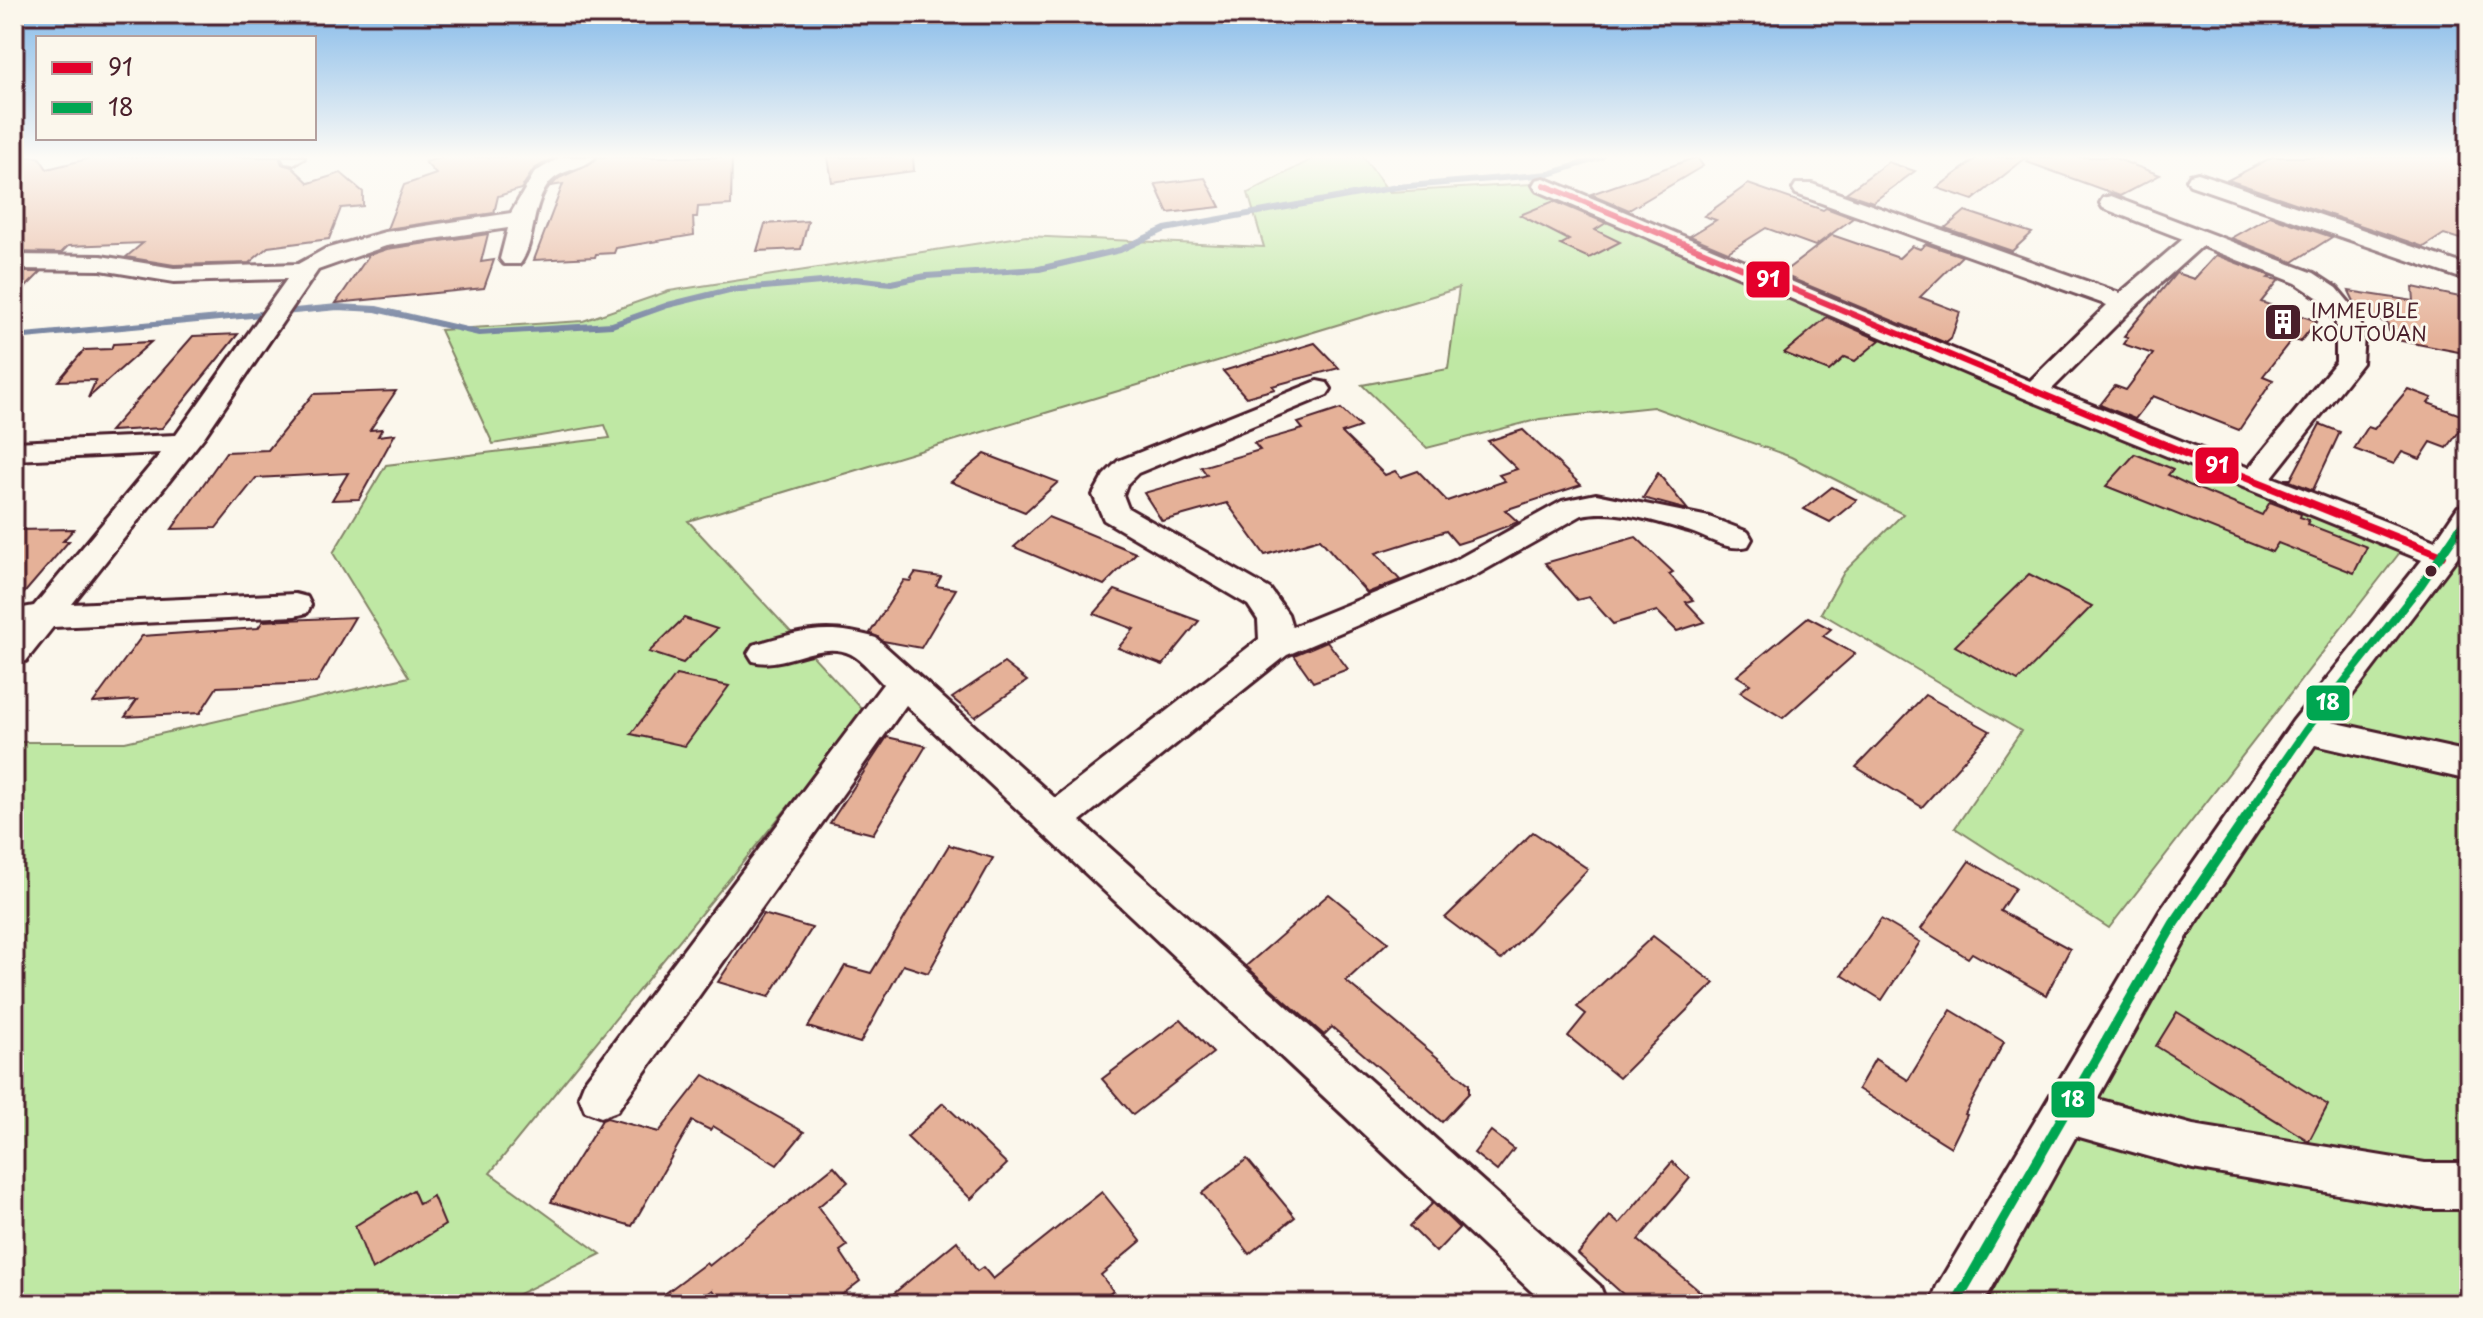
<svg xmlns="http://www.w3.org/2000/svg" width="2483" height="1318" font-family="'Playpen Sans',sans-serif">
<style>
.green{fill:#bfe8a4;stroke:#848468;stroke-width:2}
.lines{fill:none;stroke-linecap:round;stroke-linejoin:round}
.stream{stroke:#72809e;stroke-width:6}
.building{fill:#e5b198;stroke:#4a1f2b;stroke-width:2}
.minor-casing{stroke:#4a1f2b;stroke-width:6}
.minor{fill:#fbf7ec;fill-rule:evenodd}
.bus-1-far1-casing{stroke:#fbf7ec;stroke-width:10}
.bus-1-casing{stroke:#fbf7ec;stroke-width:14}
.bus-2-far1-casing{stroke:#fbf7ec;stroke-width:14}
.bus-2-casing{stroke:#fbf7ec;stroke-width:16}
.bus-1-far1{stroke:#e4002b;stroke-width:6}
.bus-1{stroke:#e4002b;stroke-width:8}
.bus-2-far1{stroke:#00a651;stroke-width:8}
.bus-2{stroke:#00a651;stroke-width:10}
.bus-dot{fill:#4a1f2b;stroke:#fbf7ec;stroke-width:3}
.labels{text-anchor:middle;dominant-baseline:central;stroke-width:6;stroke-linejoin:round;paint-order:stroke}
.far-poi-label{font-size:20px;fill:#4a1f2b;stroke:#fbf7ec;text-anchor:start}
.line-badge{stroke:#fbf7ec;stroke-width:3}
.badge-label{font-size:22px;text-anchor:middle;font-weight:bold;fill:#fff}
</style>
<rect width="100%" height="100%" fill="#fbf7ec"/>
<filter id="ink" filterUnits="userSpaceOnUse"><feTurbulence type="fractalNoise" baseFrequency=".0125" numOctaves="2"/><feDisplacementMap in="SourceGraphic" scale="16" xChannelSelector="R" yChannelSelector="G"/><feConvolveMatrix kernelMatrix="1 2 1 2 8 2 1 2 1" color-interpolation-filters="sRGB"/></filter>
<g filter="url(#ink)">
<g class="green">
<polygon points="1316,157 1363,157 1389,192 1532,184 2401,551 2109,928 1955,828 2021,731 1821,613 1844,572 1903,514 1791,457 1653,407 1540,419 1427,448 1362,385 1448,369 1459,288 688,521 865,712 490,1173 601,1254 498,1304 14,1304 14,742 125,742 409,677 333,553 386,465 610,438 605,425 493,444 440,330 583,321 669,291 1026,236 1264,247 1248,193"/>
<polygon points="2469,497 2469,1304 1952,1304"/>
</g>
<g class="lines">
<polyline class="stream" points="14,337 338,307 376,309 479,333 612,325 668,305 729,290 855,279 891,283 926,276 1039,269 1120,250 1165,229 1397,187 1549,174 1602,157"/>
</g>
<g class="building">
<polygon points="29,157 39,157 47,169 95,157 279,157 282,164 292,167 309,183 341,173 363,192 363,206 341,208 329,239 268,247 249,263 174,265 126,257 143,243 68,246 61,253 14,252 14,161"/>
<polygon points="444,157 555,157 534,169 521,189 498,196 494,213 387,229 404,185 436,174 425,162"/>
<polygon points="598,157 732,157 731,205 698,207 697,217 693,217 694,235 616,248 614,253 596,254 595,257 534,260 563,184 551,186 559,178 591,164"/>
<polygon points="828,157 913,157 914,171 832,182"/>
<polygon points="1697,157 1703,166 1629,210 1591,194"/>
<polygon points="1978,157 2027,157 1973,200 1937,188"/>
<polygon points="2028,157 2112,157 2160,175 2120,196 2027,162"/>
<polygon points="2272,157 2469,157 2469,242 2444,234 2424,247 2228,180"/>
<polygon points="1888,162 1915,171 1873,202 1846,193"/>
<polygon points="1205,178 1220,207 1168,213 1155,184"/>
<polygon points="1748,184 1823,210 1826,208 1853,218 1815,246 1766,228 1728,252 1690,236 1716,220 1704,216"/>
<polygon points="1554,201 1606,223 1595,230 1620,242 1589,258 1560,245 1569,240 1520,215"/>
<polygon points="1965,211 2032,233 2012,251 1945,228"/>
<polygon points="2270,216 2332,237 2293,262 2231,238"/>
<polygon points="808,221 801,249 757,251 765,224"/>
<polygon points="488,234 481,262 494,260 484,288 336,303 369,255 387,249"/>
<polygon points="1832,235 1899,258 1912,246 1920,249 1926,244 1962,256 1920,297 1960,312 1951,339 1946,343 1781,274"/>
<polygon points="2216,255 2271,276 2268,278 2279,280 2261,302 2317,321 2300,342 2292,339 2263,376 2273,380 2239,430 2153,396 2135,419 2100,405 2115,386 2126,390 2153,354 2123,344 2128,337 2124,336 2176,273 2194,279"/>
<polygon points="14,272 41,272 14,299"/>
<polygon points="2413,287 2469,299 2469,354 2391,339 2387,322 2362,318 2349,291 2414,301"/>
<polygon points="1827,317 1880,340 1855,361 1845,357 1829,371 1784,353"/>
<polygon points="238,334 162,428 110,431 193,336"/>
<polygon points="151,342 88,398 96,380 58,381 84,350 111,349 113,344"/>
<polygon points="1315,343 1339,368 1272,386 1275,389 1246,397 1223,371"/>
<polygon points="2408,389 2432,398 2428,403 2469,418 2447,448 2431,442 2420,459 2402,452 2394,464 2354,449 2368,427 2374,429"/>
<polygon points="396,391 370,430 382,429 378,436 395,434 359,499 332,500 348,473 256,478 216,528 172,529 226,452 268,450 313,394"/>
<polygon points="1341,409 1360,427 1342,433 1385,475 1395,471 1401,477 1418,471 1447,501 1505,481 1499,475 1517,469 1488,441 1523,430 1581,485 1505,510 1518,522 1473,539 1457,544 1446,531 1376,553 1400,580 1367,593 1320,539 1265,555 1227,503 1162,521 1144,493 1207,475 1201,467 1260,450 1254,443 1303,429 1298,423"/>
<polygon points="2320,424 2340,432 2313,490 2285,479 2291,479"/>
<polygon points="985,454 1058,482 1025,512 951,482"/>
<polygon points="2135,454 2173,469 2168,475 2189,485 2262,515 2270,502 2301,514 2300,517 2309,520 2307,524 2367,547 2354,573 2278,543 2272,552 2106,486"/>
<polygon points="1658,473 1688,510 1643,498"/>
<polygon points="1832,487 1857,500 1830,522 1804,509"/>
<polygon points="1048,517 1073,527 1136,553 1104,585 1014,547"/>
<polygon points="74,529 63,541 69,541 14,605 14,530"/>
<polygon points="1636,537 1673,572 1669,574 1693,600 1686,602 1705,622 1677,631 1657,611 1613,624 1589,597 1577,600 1545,563"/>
<polygon points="915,573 941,577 936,586 956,589 921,648 883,641 870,633 904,580 910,581"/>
<polygon points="2029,574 2092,606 2018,681 1955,646"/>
<polygon points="1115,590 1199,621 1163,665 1118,648 1134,629 1094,614"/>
<polygon points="355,617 316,683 217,687 200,713 125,717 137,700 93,703 142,636 258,628 263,621"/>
<polygon points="1808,617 1831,629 1823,636 1855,654 1783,718 1740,692 1750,684 1737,676"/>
<polygon points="684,618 717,629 683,663 649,652"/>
<polygon points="1327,641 1348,669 1313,682 1294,655"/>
<polygon points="1004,663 1027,681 975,717 952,698"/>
<polygon points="676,675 729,686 685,746 631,734"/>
<polygon points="1925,695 1990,731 1922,807 1856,767"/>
<polygon points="887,737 926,746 873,834 830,823"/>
<polygon points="1533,832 1588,869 1501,960 1445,918"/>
<polygon points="949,845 993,858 928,973 903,965 860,1043 808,1027 845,966 871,973"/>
<polygon points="1969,861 2015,888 2000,911 2070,949 2046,995 1972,953 1968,958 1921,929"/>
<polygon points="1329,894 1388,942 1346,981 1469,1084 1469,1093 1442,1122 1332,1027 1324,1035 1246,966"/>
<polygon points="763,914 812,928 769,997 718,982"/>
<polygon points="1881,919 1920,942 1882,1000 1842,975"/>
<polygon points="1653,936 1714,983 1619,1078 1568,1036 1586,1014 1577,1007"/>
<polygon points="1951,1010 2004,1042 1965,1114 1967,1115 1951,1147 1858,1089 1875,1059 1908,1080"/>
<polygon points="2177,1012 2328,1105 2309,1141 2156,1046"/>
<polygon points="1181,1019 1213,1053 1133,1115 1102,1079"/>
<polygon points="704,1075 804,1132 777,1165 713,1126 710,1130 692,1121 632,1226 551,1202 602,1120 607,1118 659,1132"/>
<polygon points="943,1103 1007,1164 971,1199 907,1137"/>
<polygon points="1491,1131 1514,1149 1497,1171 1474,1153"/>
<polygon points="1247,1159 1295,1217 1249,1254 1202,1193"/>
<polygon points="1672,1162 1690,1178 1638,1240 1715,1304 1634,1304 1578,1254 1610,1216 1619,1224"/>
<polygon points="834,1166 848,1182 818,1207 847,1246 840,1251 860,1281 830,1304 723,1304 712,1290 693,1304 651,1304 706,1263 709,1266"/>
<polygon points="413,1190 419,1204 433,1196 445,1225 372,1270 355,1226"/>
<polygon points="1102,1192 1141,1241 1101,1275 1113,1291 1098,1304 881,1304 957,1241 977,1271 983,1267 993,1279"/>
<polygon points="1433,1203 1459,1228 1436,1252 1410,1226"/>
</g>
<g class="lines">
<g class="minor-casing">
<g id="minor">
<polygon points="282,157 304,157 304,158 293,164 285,163"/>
<path d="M561 157H595C583 171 559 168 547 186 530 211 536 241 520 264H504L500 259 508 228 386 246 318 270 204 437 72 604 295 594 307 597 311 605 307 613 295 616 53 627 26 661 14 665V630L18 625 14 616 18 609 34 606 161 453 14 460V442L176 435 287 279 174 282 101 270 14 269V255L101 256 174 268 298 264 325 249 385 232 511 213 535 172Z"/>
<polygon points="2198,173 2469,266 2469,281 2190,185 2187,180 2190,175"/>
<path d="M1544 178 2030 381 2107 305 1796 194 1793 189 1796 184H1812L2120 293 2183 239 2103 208 2100 203 2103 198 2111 196 2314 273 2337 288 2357 312 2364 335 2362 363 2272 477 2435 541 2458 507 2469 504V537L2458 556 2332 722 2469 752V780L2315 745 2188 935 2097 1099 2193 1125 2425 1163H2469V1209H2425L2193 1169 2076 1136 1983 1304H1930L1937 1286 2160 911 2293 721 2422 560 2024 398 1536 190 1533 185 1536 180ZM2202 246 2296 283 2320 299 2336 323V362L2249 468 2052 389 2133 308Z"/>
<path d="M1317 381 1327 383 1331 389 1327 395 1138 473 1127 484 1123 495 1128 508 1270 589 1288 614 1292 627 1454 561 1562 501 1596 494 1709 517 1748 532 1752 539 1748 546C1727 552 1708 537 1688 531 1657 522 1615 508 1582 515L1476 575 1287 655 1080 821 1600 1286 1607 1304H1545L906 705 617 1111 601 1117 585 1111 579 1096 585 1081 883 684C874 675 863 660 851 654 819 639 784 670 753 661L748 653 753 645C800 631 828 623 876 638L1055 798 1259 639 1258 620 1248 605 1104 520 1093 495 1104 475 1118 461Z"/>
</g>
</g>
<use href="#minor" class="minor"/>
<g class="bus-1-far1-casing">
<polyline id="bus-1-far1" points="1544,185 2155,441"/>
</g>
<g class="bus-1-casing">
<polyline id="bus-1" points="2150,439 2442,556"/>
</g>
<g class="bus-2-far1-casing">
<polyline id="bus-2-far1" points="2246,817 2306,730 2421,585 2469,514"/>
</g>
<g class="bus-2-casing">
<polyline id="bus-2" points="1955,1304 2174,923 2248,815"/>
</g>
<use href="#bus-1-far1" class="bus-1-far1"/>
<use href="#bus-1" class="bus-1"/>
<use href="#bus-2-far1" class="bus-2-far1"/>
<use href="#bus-2" class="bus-2"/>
</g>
</g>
<linearGradient id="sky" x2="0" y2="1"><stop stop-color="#83b9e9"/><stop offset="0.46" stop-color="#fdfbf6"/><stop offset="1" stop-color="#fdfbf6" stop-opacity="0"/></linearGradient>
<rect width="2483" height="341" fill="url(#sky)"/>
<defs>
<g id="building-square" transform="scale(2)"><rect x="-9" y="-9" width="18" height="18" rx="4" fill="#4a1f2b" stroke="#fbf7ec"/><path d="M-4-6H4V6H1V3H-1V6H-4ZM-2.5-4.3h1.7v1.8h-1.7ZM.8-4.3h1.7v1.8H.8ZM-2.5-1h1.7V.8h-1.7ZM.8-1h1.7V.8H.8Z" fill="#fff"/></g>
</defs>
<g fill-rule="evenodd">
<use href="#building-square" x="2283" y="322"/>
</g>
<circle class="bus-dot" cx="2431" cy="571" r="7"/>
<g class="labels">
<g class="far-poi-label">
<text x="2311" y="310">IMMEUBLE<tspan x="2311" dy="23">KOUTOUAN</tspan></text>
</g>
</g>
<g class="line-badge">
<rect x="1745" y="260" width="46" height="39" rx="8" fill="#e4002b"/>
<rect x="2194" y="446" width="46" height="39" rx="8" fill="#e4002b"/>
<rect x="2305" y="684" width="46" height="38" rx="8" fill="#00a651"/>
<rect x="2050" y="1080" width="46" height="39" rx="8" fill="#00a651"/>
</g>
<g class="badge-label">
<text x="1768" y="287">91</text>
<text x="2217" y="473">91</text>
<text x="2328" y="710">18</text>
<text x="2073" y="1107">18</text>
</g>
<rect width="2483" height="1318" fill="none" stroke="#fbf7ec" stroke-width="48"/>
<rect x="24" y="24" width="2435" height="1270" fill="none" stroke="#4a1f2b" stroke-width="3" filter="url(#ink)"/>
<rect x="36" y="36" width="280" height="104" fill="#fbf7ec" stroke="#b4a19f" stroke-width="2"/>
<rect x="52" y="62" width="40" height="12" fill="#e4002b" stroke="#b4a19f" stroke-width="2"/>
<text x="108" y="76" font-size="24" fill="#4a1f2b">91</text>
<rect x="52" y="102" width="40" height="12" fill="#00a651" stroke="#b4a19f" stroke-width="2"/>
<text x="108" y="116" font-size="24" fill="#4a1f2b">18</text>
</svg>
